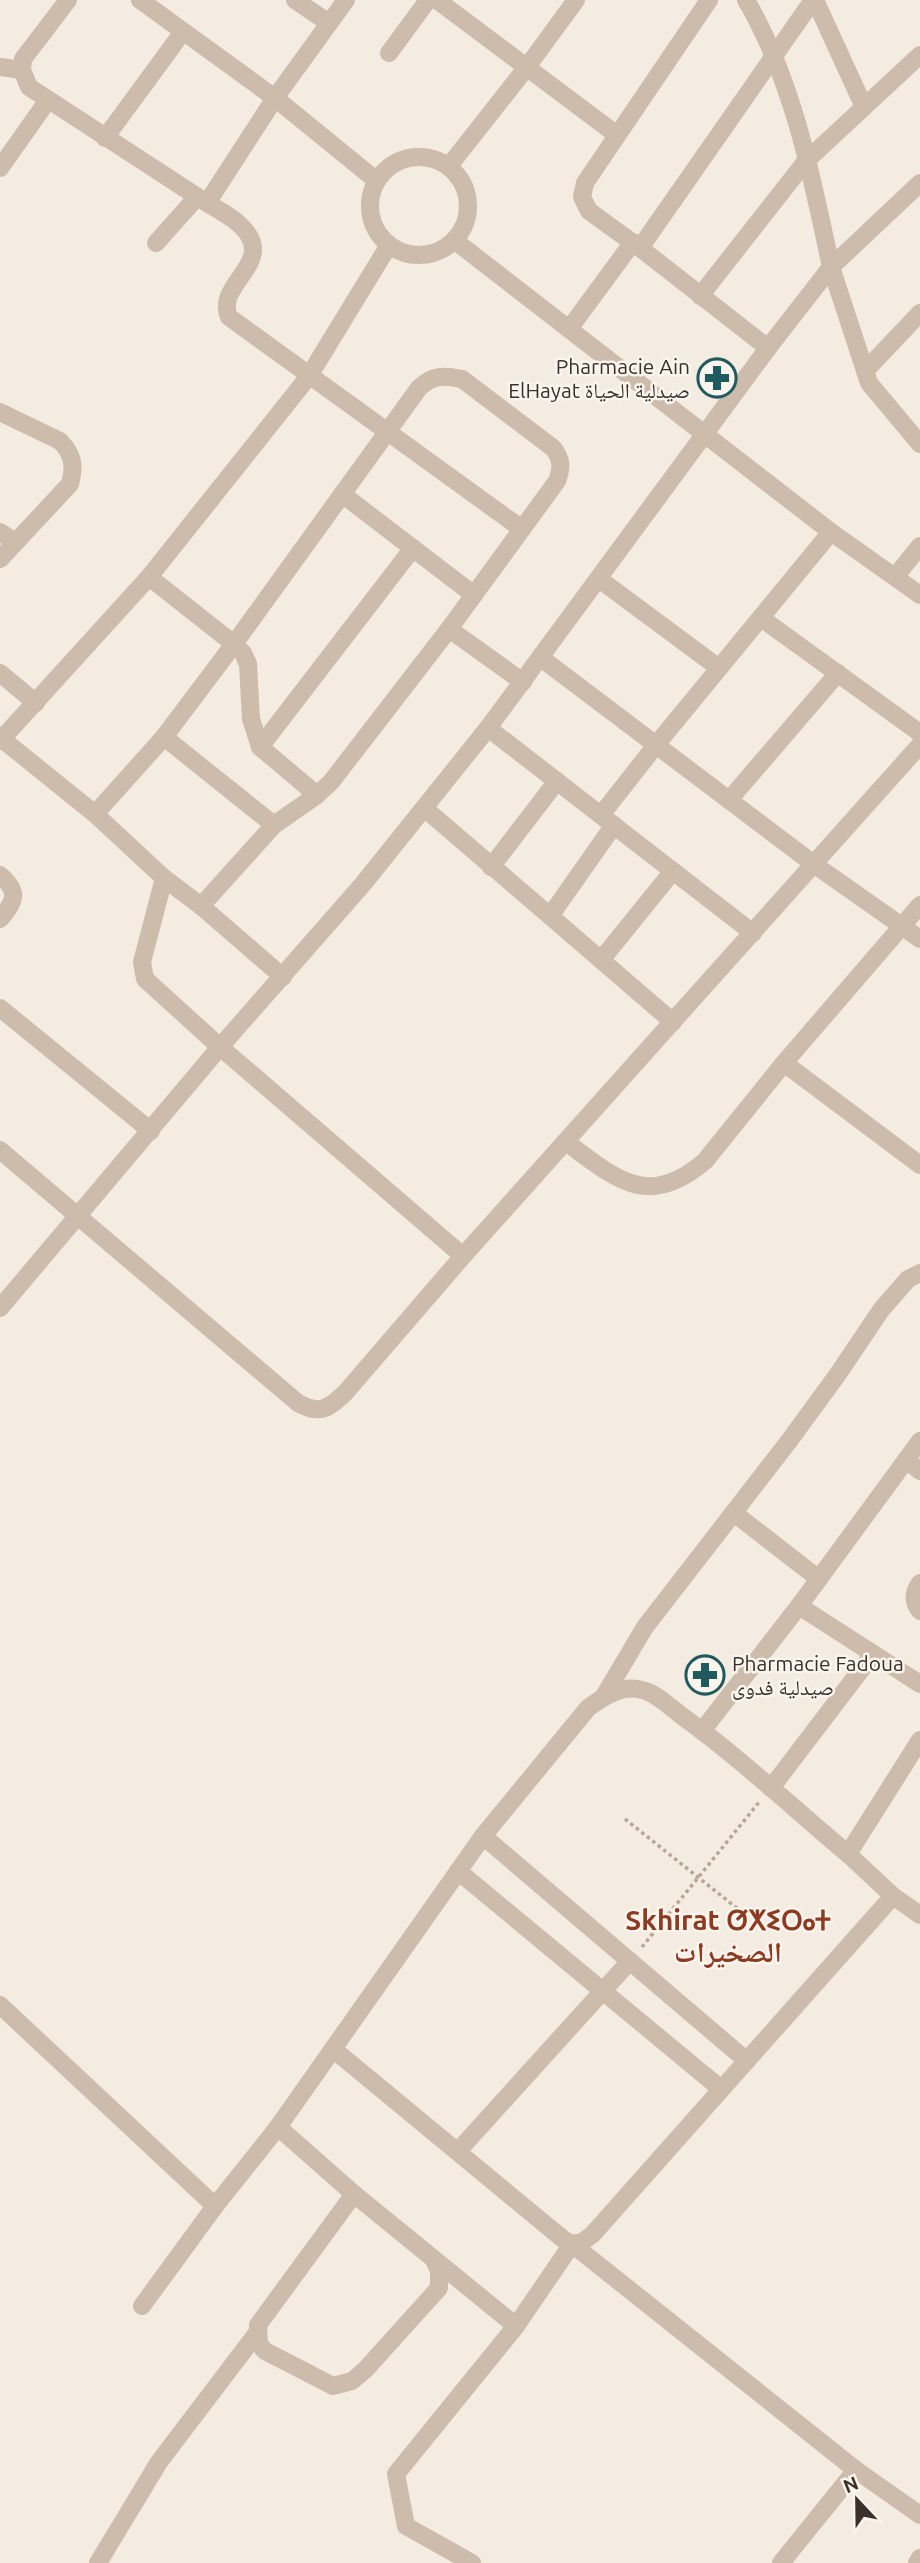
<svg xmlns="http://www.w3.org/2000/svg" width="920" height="2563" font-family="Ubuntu,'Noto Naskh Arabic','Noto Sans Tifinagh',sans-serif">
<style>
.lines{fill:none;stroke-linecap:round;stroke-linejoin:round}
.path{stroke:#b9a596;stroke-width:3.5;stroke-dasharray:3.5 3.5;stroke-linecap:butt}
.minor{stroke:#cdbbac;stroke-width:18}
.labels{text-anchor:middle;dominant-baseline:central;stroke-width:5;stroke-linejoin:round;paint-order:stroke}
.poi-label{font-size:21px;fill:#3b302b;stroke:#fbf5ee;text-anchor:end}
.district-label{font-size:28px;font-weight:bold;fill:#8c3b22;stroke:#fbf5ee}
</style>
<rect width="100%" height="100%" fill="#f4ebe1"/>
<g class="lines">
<g class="path">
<polyline points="625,1819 738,1909"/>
<polyline points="642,1947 760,1801"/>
</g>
<g class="minor">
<polyline points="68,0 23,59 22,70 29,87 207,203 275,98 346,0"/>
<polyline points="140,0 275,98 377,181"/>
<polyline points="295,0 329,23"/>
<polyline points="437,0 617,135"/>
<polyline points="709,0 585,183 582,197 589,211 640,248 768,348"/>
<polyline points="815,0 864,107"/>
<polyline points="389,53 428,0"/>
<polyline points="0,67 22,70"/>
<polyline points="105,138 182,33"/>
<circle cx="419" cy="206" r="49"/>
<polyline points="449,166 527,67 576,0"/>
<polyline points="0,168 48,100"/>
<polyline points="920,183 831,267 869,383 920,444"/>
<path d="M207 203C218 210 231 216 240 225 280 262 214 283 229 317L522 529"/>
<polyline points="454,240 831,532 920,595"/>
<polyline points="156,243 197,197"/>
<polyline points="640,248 813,0"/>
<polyline points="700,296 806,161 920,55"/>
<polyline points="569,329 633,242"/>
<polyline points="865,371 920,313"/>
<path d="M0 412 60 441C73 454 75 466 70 484L0 559"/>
<polyline points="342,494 474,595"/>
<polyline points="0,532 15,542"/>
<polyline points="895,577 920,546"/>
<polyline points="599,579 719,668"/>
<polyline points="761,618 920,733"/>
<polyline points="541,658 815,865 920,939"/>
<polyline points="0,673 36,703"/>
<polyline points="488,728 753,933"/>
<polyline points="164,737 274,825 201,906"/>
<polyline points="2,739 95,814 164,878 201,906 283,977"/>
<polyline points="0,741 149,577 309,376 389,245"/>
<path d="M260 747 251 719 248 664 243 653 234 644 419 388C433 375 443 375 462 379L553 448C562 459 562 468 557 481L449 629 523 682"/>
<polyline points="317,795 260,747 413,548"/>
<polyline points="729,800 838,673"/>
<polyline points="424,808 550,916 614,825"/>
<polyline points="95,814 164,737 234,644 149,577"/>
<polyline points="601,815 656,745 831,532"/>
<polyline points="274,825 317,795 331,782 449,629"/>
<polyline points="491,867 557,781"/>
<path d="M0 875C20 892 15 901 0 919"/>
<polyline points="164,878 142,962 145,979 220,1047 463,1256"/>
<polyline points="920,905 784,1063 920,1165"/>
<polyline points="550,916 673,1022"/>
<polyline points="601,960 673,871"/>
<polyline points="0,1008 151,1131"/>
<path d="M566 1142C616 1179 648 1210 705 1161L784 1063"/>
<path d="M0 1150 298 1403C320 1415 328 1409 345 1393L463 1256 920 745"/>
<path d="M0 1308 220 1047 363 884 488 728 768 348 831 267C812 177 793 80 746 0"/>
<polyline points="906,1460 920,1471"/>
<polyline points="734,1513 819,1579"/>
<path d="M920 1583C913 1593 912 1601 920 1611"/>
<polyline points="799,1606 920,1441"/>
<polyline points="604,1696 645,1627 789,1441 838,1374 881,1310 908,1279 920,1273"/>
<polyline points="702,1731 799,1606 920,1684"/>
<polyline points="771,1788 873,1654"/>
<polyline points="483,1836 747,2061"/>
<polyline points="458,1871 721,2089"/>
<polyline points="893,1896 920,1915"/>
<polyline points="0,2005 215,2206"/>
<polyline points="333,2049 563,2239 572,2244 856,2470"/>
<polyline points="278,2127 354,2194 516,2326"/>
<polyline points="458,2151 630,1961"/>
<polyline points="354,2194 258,2325 259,2344 265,2351 333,2386 352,2381 365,2370 439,2288 439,2271 435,2262"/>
<path d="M142 2306 215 2206 278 2127 483 1836 588 1708C603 1697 622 1684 642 1690 656 1693 670 1707 682 1716 740 1758 793 1808 848 1854L920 1740"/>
<polyline points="98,2563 159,2462 257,2333"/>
<polyline points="472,2563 406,2526 396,2474 516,2326 572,2244 582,2242 592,2235 893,1896 848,1854"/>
<polyline points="781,2563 856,2470 920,2515"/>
<polyline points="917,2563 920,2558"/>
</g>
</g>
<defs>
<g id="pharmacy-ring" transform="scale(2.0125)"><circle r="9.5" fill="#fbf5ee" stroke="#1f5a5e" stroke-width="1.5"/><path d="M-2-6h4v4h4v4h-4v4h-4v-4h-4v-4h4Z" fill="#1f5a5e"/></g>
</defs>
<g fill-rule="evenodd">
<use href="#pharmacy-ring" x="717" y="378"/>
<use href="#pharmacy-ring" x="705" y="1675"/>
</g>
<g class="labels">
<g class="poi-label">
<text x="690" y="366">Pharmacie Ain<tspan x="690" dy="24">ElHayat صيدلية الحياة</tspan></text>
<text x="732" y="1663" text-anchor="start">Pharmacie Fadoua<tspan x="732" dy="24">صيدلية فدوى</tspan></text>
</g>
<g class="district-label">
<text x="728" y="1919">Skhirat ⵚⵅⵉⵔⴰⵜ<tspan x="728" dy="32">الصخيرات</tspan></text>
</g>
</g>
<g transform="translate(857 2500) rotate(338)" stroke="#fbf5ee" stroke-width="5" paint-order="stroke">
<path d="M0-5L12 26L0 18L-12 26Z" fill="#3b302b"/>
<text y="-10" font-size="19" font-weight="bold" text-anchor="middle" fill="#3b302b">N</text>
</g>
</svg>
